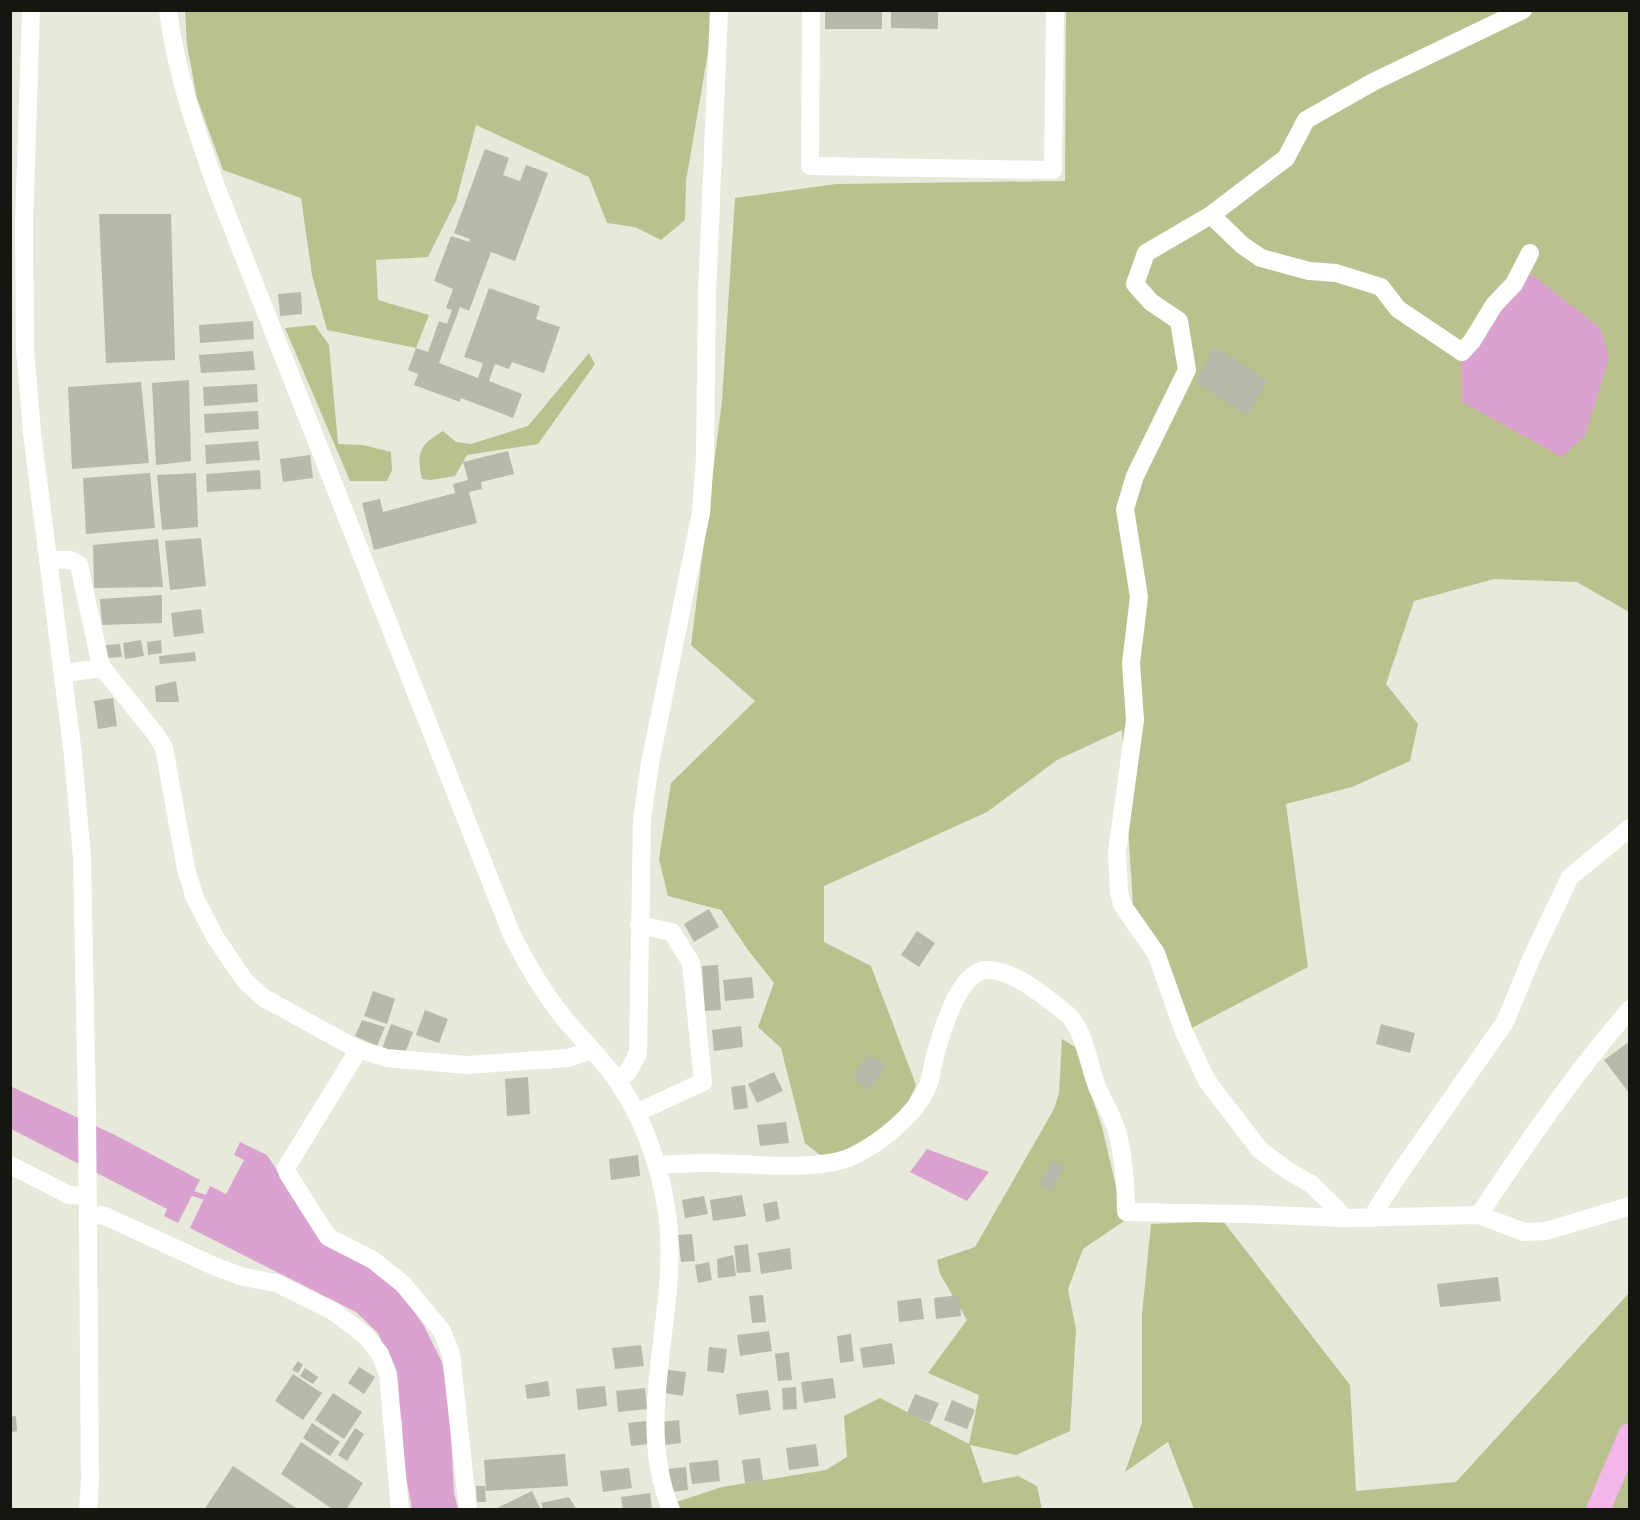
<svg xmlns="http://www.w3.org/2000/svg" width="1640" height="1520" font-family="Figtree,sans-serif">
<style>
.green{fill:#bac18e}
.water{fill:#daa2cf}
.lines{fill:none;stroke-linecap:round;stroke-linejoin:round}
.stream{stroke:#daa2cf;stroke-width:5}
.building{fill:#b7b9ab}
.minor{stroke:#fff;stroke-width:18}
.major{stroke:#f2b6e8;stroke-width:24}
</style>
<rect width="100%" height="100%" fill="#e7e9da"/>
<g class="green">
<polygon points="185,11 715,11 686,181 685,220 661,240 635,227 607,223 589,177 476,125 456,201 428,257 376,260 378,300 429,315 416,348 327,330 312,275 301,198 223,170 197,98 187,45"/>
<polygon points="1066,11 1629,11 1629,612 1577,582 1494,579 1414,601 1386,684 1418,724 1410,761 1352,787 1286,804 1308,967 1184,1032 1134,920 1122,730 1057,760 987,812 824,886 824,942 871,966 916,1085 895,1131 825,1159 805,1143 781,1048 758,1027 774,983 748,950 721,910 668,896 659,859 671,783 755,701 691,645 722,401 735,198 836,184 1065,181"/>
<polygon points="315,325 329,345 338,444 363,445 391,452 392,470 387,481 350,481 285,328"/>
<path d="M589 353 595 364 538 444 467 455 455 476 431 480 422 479C416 451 420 445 443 431L456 442 471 444 528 426Z"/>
<polygon points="1062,1039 1075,1047 1102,1127 1124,1221 1083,1249 1068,1289 1076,1329 1070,1431 1016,1455 970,1445 983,1483 1018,1476 1037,1486 1042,1509 677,1510 673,1503 722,1487 826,1470 847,1457 844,1416 880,1398 969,1444 979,1395 928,1373 967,1320 940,1274 937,1260 975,1247 1054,1109 1059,1093"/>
<polygon points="1223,1221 1350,1385 1356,1491 1456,1482 1629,1293 1629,1509 1194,1509 1168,1442 1125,1472 1142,1423 1142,1315 1151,1224"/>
</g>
<g class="water">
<polygon points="1531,274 1600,328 1609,358 1585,435 1562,457 1462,402 1461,359"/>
<polygon points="10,1086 115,1135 200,1180 178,1223 164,1216 167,1209 11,1129"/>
<polygon points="240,1142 267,1155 323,1242 373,1270 403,1295 424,1326 442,1362 449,1398 454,1493 458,1509 412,1509 404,1466 401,1401 391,1361 378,1333 356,1312 190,1228 210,1186 226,1194 244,1160 234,1155"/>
<polygon points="927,1149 989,1172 967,1201 910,1172"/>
</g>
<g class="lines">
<g class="stream">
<polyline points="188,1192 211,1199"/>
<polyline points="398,1394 402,1417"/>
</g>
</g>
<g class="building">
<rect x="825" y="10" width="57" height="19"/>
<polygon points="891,10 938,10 938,29 891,28"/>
<polygon points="485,149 509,158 503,175 520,181 526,165 548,173 515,261 491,252 469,311 460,307 439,363 478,378 483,363 464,357 489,288 540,306 536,319 560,327 544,373 512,362 509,369 495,364 489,381 522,394 513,418 461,398 460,402 414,385 418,374 408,370 416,348 428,352 439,321 447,324 452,310 446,308 453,289 434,281 451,236 469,242 470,239 454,233"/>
<polygon points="99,214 171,214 175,360 106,363"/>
<polygon points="301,292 302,314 280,316 278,294"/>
<polygon points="253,321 254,339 200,343 199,325"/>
<polygon points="1214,346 1267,380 1248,416 1196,382"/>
<polygon points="253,351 255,370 201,373 199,355"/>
<polygon points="189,380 191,461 156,465 152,383"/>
<polygon points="141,382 149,463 72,469 68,387"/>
<polygon points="257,384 258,402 204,406 203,387"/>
<polygon points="258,411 259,429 205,433 204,414"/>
<polygon points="258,441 260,460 206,464 205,445"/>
<polygon points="508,451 514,474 481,482 482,489 469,492 477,523 374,550 362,503 380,499 383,512 455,493 453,484 468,480 463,462"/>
<polygon points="310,455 313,478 283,482 280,459"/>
<polygon points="260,470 261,489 207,492 206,474"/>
<polygon points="150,473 155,528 86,534 83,478"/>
<polygon points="196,473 198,527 162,530 157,475"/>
<polygon points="201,538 206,586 170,590 165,541"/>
<polygon points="158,539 163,587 94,588 93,545"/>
<polygon points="162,595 162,623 102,625 100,599"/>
<polygon points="201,609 204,633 174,637 171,613"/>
<polygon points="141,640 144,656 125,659 123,643"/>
<polygon points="161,640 162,653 148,655 147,642"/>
<polygon points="120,644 122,657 107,658 106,645"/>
<polygon points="195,652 196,661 160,664 159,656"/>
<polygon points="176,681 179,702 156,702 155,686"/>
<polygon points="113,698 117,726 98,729 94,701"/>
<polygon points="709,909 719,927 694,942 684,924"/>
<polygon points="917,931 935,943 919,967 901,955"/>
<polygon points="718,965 721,1010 705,1011 702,966"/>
<polygon points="752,977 754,998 725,1001 723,980"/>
<polygon points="373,991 395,999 387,1024 364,1016"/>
<polygon points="425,1010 448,1019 439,1043 416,1035"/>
<polygon points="362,1020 385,1027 377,1046 355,1036"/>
<polygon points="391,1024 413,1032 404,1056 382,1049"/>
<polygon points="1381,1024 1415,1033 1410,1053 1376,1044"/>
<polygon points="741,1026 743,1047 714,1051 712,1030"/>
<polygon points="1629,1042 1630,1043 1630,1094 1604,1060"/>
<polygon points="868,1054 886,1066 870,1090 852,1078"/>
<polygon points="774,1072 783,1091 757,1103 748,1084"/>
<polygon points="528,1077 530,1114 507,1116 505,1079"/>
<polygon points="745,1085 748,1108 734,1110 731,1087"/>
<polygon points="786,1122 789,1143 760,1146 757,1125"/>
<polygon points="638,1155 640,1176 611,1180 609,1159"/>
<polygon points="1051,1161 1064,1167 1051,1192 1039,1185"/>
<polygon points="742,1195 746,1216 713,1221 710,1200"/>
<polygon points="704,1196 708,1214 685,1218 682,1200"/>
<polygon points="777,1201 780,1219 766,1222 763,1204"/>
<polygon points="692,1234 695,1261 681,1262 678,1235"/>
<polygon points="748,1244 751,1272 737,1273 734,1246"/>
<polygon points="790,1248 792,1269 761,1274 758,1253"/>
<polygon points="733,1255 736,1276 718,1278 717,1259"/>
<polygon points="709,1262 712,1280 698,1283 695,1265"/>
<polygon points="1498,1277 1501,1301 1440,1307 1437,1284"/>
<polygon points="763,1295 766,1322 752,1323 749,1296"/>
<polygon points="959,1295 961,1316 936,1319 934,1298"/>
<polygon points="921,1298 924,1319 899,1322 897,1301"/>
<polygon points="769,1331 772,1351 740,1356 737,1335"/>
<polygon points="851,1334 854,1361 840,1363 837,1336"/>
<polygon points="892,1343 895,1364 863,1368 860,1348"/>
<polygon points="641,1345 644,1366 615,1369 612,1348"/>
<polygon points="709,1347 727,1349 724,1373 707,1371"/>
<polygon points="789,1352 792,1380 778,1381 775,1354"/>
<polygon points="298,1361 303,1365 298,1373 292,1370"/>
<polygon points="359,1367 375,1377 364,1394 348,1383"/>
<polygon points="305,1368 318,1377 313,1384 300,1376"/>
<polygon points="668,1370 686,1372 683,1396 665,1393"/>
<polygon points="293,1374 322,1393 303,1420 275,1401"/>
<polygon points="833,1378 836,1398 804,1403 801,1382"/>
<polygon points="548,1381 550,1396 527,1399 525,1385"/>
<polygon points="605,1386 607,1406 578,1410 576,1389"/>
<polygon points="796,1387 797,1409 783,1410 782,1388"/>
<polygon points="645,1388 647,1409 618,1412 616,1391"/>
<polygon points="768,1390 771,1410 739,1415 736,1394"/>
<polygon points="333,1393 362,1412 344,1439 315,1420"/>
<polygon points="915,1394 939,1403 930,1423 907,1413"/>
<polygon points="952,1400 975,1410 967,1429 944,1420"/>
<polygon points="16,1416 17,1431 12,1432 10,1417"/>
<polygon points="679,1420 681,1443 664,1445 661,1422"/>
<polygon points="646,1421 649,1444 631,1446 628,1423"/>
<polygon points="312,1423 340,1442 330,1456 303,1438"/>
<polygon points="355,1428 364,1434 347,1461 338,1455"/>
<polygon points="301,1442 363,1483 346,1510 334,1510 281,1474"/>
<polygon points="816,1444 819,1466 789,1470 786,1448"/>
<polygon points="565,1454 568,1486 486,1491 484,1460"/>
<polygon points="760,1458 763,1481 745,1483 742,1460"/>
<polygon points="718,1460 720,1481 692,1484 689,1463"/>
<polygon points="233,1466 299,1510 204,1510"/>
<polygon points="686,1467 688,1490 671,1492 668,1469"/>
<polygon points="629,1468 632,1488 603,1492 600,1471"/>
<polygon points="476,1486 485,1486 486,1502 477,1502"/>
<polygon points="532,1491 541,1510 493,1510"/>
<polygon points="650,1493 652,1510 623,1510 621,1497"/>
<polygon points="569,1497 577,1510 544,1510 541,1503"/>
</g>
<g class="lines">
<g class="minor">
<polyline points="31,10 24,224 25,350 32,433 73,755 82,857 87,1111 90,1482 88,1510"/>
<path d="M168 10C176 73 196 130 217 189L511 933C526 963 543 992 564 1018 582 1040 604 1060 620 1085 644 1121 659 1164 666 1207 683 1307 631 1413 671 1510"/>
<polyline points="811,10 810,166 1053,170 1055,10"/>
<polyline points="1211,215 1242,245 1261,258 1309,271 1336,273 1381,287 1398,309 1462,352 1472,341 1494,305 1514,284 1530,253"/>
<path d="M48 561C60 560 69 557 79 565L101 666 157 736 164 748 186 869 195 898 215 937 245 981 264 998 355 1048 387 1058 467 1065 568 1058 592 1050"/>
<polyline points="63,673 103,668"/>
<polyline points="359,1049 286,1168 288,1174 328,1237 373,1260 403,1284 442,1331 451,1354 468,1510"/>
<polyline points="617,1080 628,1072 638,1053 642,819 650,763 701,513 705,456 707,295 719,10"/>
<polyline points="636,1113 703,1082 691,963 672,932 639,925"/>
<polyline points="10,1165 69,1195 88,1196"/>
<path d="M657 1165C673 1164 690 1163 707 1163 747 1163 820 1173 855 1155 881 1142 915 1115 927 1088 932 1077 932 1064 936 1052 942 1031 956 984 977 973 1002 959 1048 999 1067 1014 1085 1029 1089 1068 1098 1089 1105 1104 1114 1119 1118 1135 1124 1160 1126 1186 1126 1212L1248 1214 1344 1218 1479 1215 1524 1232 1546 1231 1630 1206"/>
<polyline points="88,1214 105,1216 216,1267 244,1277 276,1283 333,1311 366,1336 380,1354 388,1374 400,1510"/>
<path d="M1479 1215C1526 1144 1574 1074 1630 1009"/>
<polyline points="1344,1218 1335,1207 1311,1184 1287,1170 1260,1150 1207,1081 1184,1032 1156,953 1123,906 1119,893 1117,852 1135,720 1131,663 1139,597 1125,509 1135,476 1187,370 1179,321 1151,302 1135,284 1146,253 1211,215 1286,158 1306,120 1373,82 1523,10"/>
<polyline points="1371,1218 1397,1177 1505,1022 1532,957 1570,877 1630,828"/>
</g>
<polyline class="major" points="1598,1510 1630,1435"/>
</g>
<rect width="1640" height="1520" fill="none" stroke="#161611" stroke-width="24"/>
</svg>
